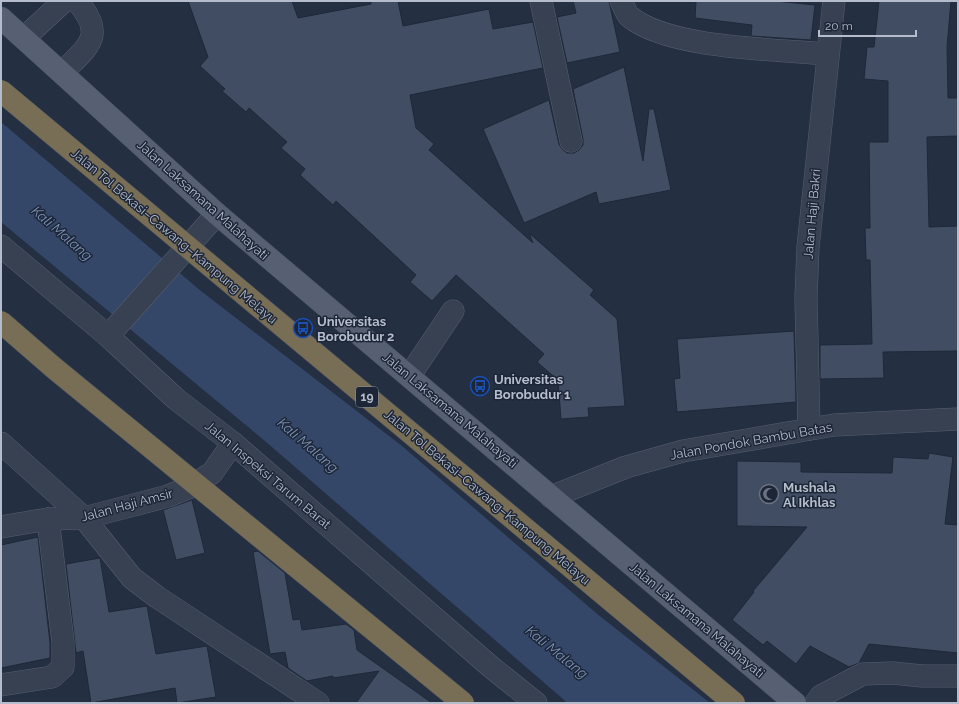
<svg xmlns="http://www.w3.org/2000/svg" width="959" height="704" font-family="Raleway,sans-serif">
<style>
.water{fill:#354769}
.building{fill:#404d62;stroke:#1f2839}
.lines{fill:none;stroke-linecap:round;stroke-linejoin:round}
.minor-casing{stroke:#565f6f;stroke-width:23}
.major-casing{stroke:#424a5b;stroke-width:23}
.minor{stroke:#384152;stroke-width:22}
.major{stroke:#566072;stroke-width:22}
.highway-bridge-casing{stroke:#434c5c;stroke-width:23;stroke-linecap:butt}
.highway-bridge{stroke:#786d55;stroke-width:22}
.labels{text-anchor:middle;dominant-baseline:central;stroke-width:3;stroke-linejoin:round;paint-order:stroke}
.shield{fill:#1d2637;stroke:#87909f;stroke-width:1}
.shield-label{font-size:12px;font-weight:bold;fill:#b5bdcc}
.street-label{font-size:13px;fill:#b5bdcc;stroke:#1d2637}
.poi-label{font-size:13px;font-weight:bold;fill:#b5bdcc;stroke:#1d2637;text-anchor:start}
.water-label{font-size:14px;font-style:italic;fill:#7b90b5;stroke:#1d2637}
</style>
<rect width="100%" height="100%" fill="#242f42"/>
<polygon class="water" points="1,122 201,291 402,446 596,613 710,703 567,703 563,699 265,441 1,222"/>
<g class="building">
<polygon points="188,1 292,1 298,18 371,4 371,1 398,1 403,26 489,9 493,29 533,22 543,68 410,95 416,128 434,144 429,150 533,243 529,233 594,290 590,295 617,319 625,406 588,408 589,417 561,419 558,380 537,362 544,354 456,275 432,301 410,282 416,275 336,201 333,205 300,175 305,169 281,148 287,142 249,108 246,112 222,91 225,89 200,66 208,57"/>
<polygon points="573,1 609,1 620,52 567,63 557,17 576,13"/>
<polygon points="696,1 775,1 815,5 811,40 751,36 752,25 695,18"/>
<polygon points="879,1 951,1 947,47 948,98 958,98 958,136 927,137 929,227 958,226 958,351 883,352 884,378 820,379 820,345 872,344 870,260 866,260 865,228 870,228 869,142 888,142 888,81 864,79 867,47 874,47"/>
<polygon points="624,67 643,161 649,109 654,109 671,190 599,204 596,192 524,223 483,129 549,100 559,144 562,149 567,153 574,153 579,150 583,145 583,139 573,89"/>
<polygon points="794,331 796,402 677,412 674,379 680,378 677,339"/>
<polygon points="929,453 953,457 945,524 958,525 958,653 869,644 859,663 849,667 810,646 796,664 767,641 763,645 732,620 754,592 753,591 807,527 737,526 737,461 801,462 801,472 892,473 893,457 928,459"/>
<polygon points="192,500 205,553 176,560 163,510"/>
<polygon points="38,537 50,643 50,658 1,668 1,545"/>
<polygon points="258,551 285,573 293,620 300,619 302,630 346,624 354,630 357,650 432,703 356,703 379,671 333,678 333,676 307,681 288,668 285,652 270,654 253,552"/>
<polygon points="100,558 109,612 147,606 156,654 207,646 216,697 177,703 175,688 91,703 83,651 76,653 66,564"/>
</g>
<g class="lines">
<g class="minor-casing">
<g id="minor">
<polyline points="541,1 571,141"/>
<path d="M621 1C624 6 626 14 630 17 670 49 776 49 827 54"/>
<polyline points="24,38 64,1"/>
<path d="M62 73C88 46 107 36 77 1"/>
<polyline points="1,246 108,336 176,399 233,443 491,667 536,703"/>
<polyline points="108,336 217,214"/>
<polyline points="410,375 453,311"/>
<polyline points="809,429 806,298 808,247 834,1"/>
<polyline points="1,443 84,518 132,578 157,597 318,703"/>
<polyline points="551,497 626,467 683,451 834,425 958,419"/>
<polyline points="1,527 48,519 84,518 168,496 188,488 212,473 233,443"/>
<polyline points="1,685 52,677 63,667 63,642 48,519"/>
<polyline points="816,703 821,696 863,674 893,673 922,676 958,676"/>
</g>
</g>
<g class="major-casing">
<polyline id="major" points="1,18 217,214 795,703"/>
</g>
<use href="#minor" class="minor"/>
<use href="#major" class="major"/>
<g class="highway-bridge-casing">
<g id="highway-bridge">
<polyline points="1,91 734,703"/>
<polyline points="1,322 54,368 463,703"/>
</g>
</g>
<use href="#highway-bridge" class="highway-bridge"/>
</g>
<defs>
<g id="bus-ring" transform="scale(1)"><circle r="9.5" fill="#1d2637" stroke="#1a4fb4" stroke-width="1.5"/><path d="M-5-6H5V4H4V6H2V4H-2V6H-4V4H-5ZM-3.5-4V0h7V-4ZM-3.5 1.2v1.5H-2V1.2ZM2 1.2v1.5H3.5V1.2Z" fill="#1a4fb4"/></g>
<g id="mosque-ring" transform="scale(1)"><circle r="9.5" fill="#1d2637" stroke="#6b7280" stroke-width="1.5"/><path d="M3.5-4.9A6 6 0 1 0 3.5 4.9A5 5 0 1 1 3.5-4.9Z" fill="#6b7280"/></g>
</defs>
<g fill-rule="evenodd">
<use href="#bus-ring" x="303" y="328"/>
<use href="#bus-ring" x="480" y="386"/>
<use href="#mosque-ring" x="769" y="494"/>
</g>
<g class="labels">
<rect class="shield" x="356" y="387" width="22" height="20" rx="3"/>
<g class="shield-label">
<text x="367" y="397">19</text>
</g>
<g class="street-label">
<text transform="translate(203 200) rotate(42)">Jalan Laksamana Malahayati</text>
<text transform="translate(812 214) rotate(-85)">Jalan Haji Bakri</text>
<text transform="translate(174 236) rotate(40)">Jalan Tol Bekasi–Cawang–Kampung Melayu</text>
<text transform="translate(450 410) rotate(40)">Jalan Laksamana Malahayati</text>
<text transform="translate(751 441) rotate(-10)">Jalan Pondok Bambu Batas</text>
<text transform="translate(268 475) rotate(40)">Jalan Inspeksi Tarum Barat</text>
<text transform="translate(487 497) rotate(40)">Jalan Tol Bekasi–Cawang–Kampung Melayu</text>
<text transform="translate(127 505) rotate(-15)">Jalan Haji Amsir</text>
<text transform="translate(697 620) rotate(40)">Jalan Laksamana Malahayati</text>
</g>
<g class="poi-label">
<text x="317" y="321">Universitas<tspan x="317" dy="15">Borobudur 2</tspan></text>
<text x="494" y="379">Universitas<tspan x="494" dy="15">Borobudur 1</tspan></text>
<text x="783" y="487">Mushala<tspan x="783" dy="15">Al Ikhlas</tspan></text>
</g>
<g class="water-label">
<text transform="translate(62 233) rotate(41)">Kali Malang</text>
<text transform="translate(308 445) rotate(41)">Kali Malang</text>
<text transform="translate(557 652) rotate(39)">Kali Malang</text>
</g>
</g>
<rect width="959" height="704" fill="none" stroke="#b5bdcc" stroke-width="4"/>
<path d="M819 30v6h97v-6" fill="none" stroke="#b5bdcc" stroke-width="2"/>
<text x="825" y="30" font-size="12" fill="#b5bdcc" stroke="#1d2637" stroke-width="3" paint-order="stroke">20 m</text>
</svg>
